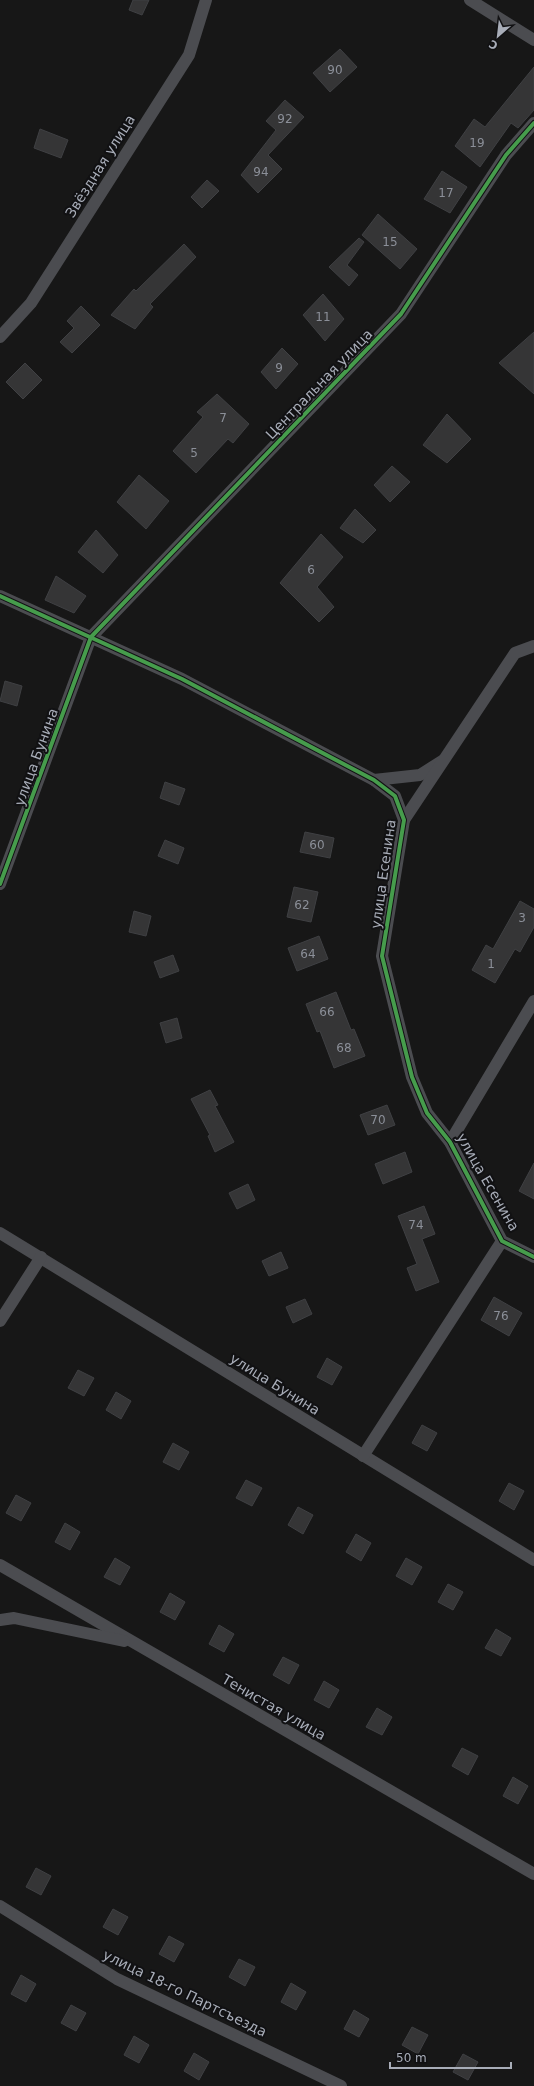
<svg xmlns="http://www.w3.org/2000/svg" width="534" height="2086" font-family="'DejaVu Sans',sans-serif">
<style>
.building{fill:#353536;stroke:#3f4043}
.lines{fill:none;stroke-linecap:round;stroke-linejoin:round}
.street{stroke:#4b4c50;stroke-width:12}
.cycleway-casing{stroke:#111113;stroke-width:6}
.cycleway{stroke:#469c4c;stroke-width:4}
.labels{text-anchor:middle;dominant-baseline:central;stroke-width:4;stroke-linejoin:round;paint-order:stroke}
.number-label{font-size:12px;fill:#8b8f98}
.street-label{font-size:14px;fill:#a8adb8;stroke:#111113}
</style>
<rect width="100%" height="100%" fill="#171717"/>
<g class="building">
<polygon points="133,0 149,0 142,15 129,10"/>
<polygon points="340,49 357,67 330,92 313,73"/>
<polygon points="534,67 534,110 518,128 511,123 480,167 455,146 474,119 485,127"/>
<polygon points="285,100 304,117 268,155 282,169 258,193 241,175 276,130 266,121"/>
<polygon points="40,129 68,140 61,158 34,148"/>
<polygon points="442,171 467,187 450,213 424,199"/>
<polygon points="207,180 219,191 202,208 191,197"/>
<polygon points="378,214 417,249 400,269 362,235"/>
<polygon points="359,238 364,242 347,265 358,275 349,286 329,267"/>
<polygon points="184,244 196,257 150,304 153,307 135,329 111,315 134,289 136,291"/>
<polygon points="323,294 344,319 325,341 303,315"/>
<polygon points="81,306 100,325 72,353 60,342 74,328 67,321"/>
<polygon points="534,332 534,394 499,363"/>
<polygon points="282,348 298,364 276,389 261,372"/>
<polygon points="25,363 42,380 23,399 6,382"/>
<polygon points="217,394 249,424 233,443 228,439 196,473 173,451 203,417 197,412"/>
<polygon points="447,414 471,439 447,463 423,445"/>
<polygon points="392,466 410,482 390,502 374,485"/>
<polygon points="139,475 169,501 146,529 117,502"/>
<polygon points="355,509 376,530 363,543 340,528"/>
<polygon points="96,530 118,555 103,573 78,552"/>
<polygon points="321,534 343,557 317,587 334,607 319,622 280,583"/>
<polygon points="56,576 86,596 74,613 45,600"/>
<polygon points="5,681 22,686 17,706 0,701"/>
<polygon points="165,782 185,789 179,805 160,798"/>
<polygon points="305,832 334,838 330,858 300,852"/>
<polygon points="165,840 184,848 178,864 158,856"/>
<polygon points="294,887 318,892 311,922 287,917"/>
<polygon points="520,901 534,909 534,927 520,952 515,949 495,983 472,970 486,945 493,949"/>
<polygon points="134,911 151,916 146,936 129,932"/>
<polygon points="319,936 328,959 297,971 288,948"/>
<polygon points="173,955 179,971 160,978 154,962"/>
<polygon points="336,992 351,1030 354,1029 365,1056 334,1068 320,1031 317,1032 306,1004"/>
<polygon points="177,1018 182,1038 166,1043 160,1023"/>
<polygon points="210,1090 218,1105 215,1106 234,1142 215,1152 208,1136 210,1135 191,1099"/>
<polygon points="387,1105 395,1125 368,1135 360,1115"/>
<polygon points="405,1152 412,1172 383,1184 375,1164"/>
<polygon points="534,1163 534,1199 519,1191"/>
<polygon points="248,1184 255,1200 237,1209 229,1193"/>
<polygon points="424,1206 435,1234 422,1239 439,1282 416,1291 407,1268 417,1264 398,1216"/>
<polygon points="281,1252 288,1268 269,1276 262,1261"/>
<polygon points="494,1297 522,1313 509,1336 481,1320"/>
<polygon points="305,1299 312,1314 293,1323 286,1307"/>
<polygon points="327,1358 342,1367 332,1385 317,1377"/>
<polygon points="78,1370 94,1378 84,1396 68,1388"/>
<polygon points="116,1392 131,1401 121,1419 106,1410"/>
<polygon points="422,1425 437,1433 427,1451 412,1443"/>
<polygon points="173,1443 189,1452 179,1470 163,1462"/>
<polygon points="246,1480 262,1488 252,1506 236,1498"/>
<polygon points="509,1483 524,1491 514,1510 499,1501"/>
<polygon points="16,1495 31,1503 21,1521 6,1513"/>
<polygon points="298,1507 313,1515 303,1534 288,1525"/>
<polygon points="65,1523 80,1532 70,1550 55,1542"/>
<polygon points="356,1534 371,1543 361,1561 346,1552"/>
<polygon points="115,1558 130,1567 120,1585 104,1577"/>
<polygon points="406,1558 422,1567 412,1585 396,1576"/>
<polygon points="448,1584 463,1592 453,1610 438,1602"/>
<polygon points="170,1593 185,1602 175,1620 160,1612"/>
<polygon points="219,1625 234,1634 224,1652 209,1644"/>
<polygon points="496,1629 511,1638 501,1656 485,1648"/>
<polygon points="283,1657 299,1665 289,1684 273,1675"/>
<polygon points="324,1681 339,1690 329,1708 314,1700"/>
<polygon points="377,1708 392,1717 382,1735 366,1727"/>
<polygon points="462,1748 478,1756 468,1775 452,1766"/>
<polygon points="513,1777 528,1786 518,1804 503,1796"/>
<polygon points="36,1868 51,1876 41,1895 26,1887"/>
<polygon points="113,1909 128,1917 118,1935 103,1927"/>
<polygon points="169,1936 184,1944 174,1962 159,1954"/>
<polygon points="239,1959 255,1967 245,1986 229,1977"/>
<polygon points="21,1975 36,1984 26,2002 11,1994"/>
<polygon points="291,1983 306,1992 296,2010 281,2002"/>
<polygon points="71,2005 86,2013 76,2031 61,2023"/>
<polygon points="354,2010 369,2019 359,2037 344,2029"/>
<polygon points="412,2027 428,2035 418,2054 402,2045"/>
<polygon points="134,2036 149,2045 139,2063 124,2055"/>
<polygon points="194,2053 209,2062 199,2080 184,2071"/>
<polygon points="463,2054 478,2062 468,2080 453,2072"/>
</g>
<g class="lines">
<g class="street">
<polyline points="470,0 534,40"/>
<polyline points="0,337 31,303 189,55 206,0"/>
<polyline points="0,596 182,679 374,780 395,796 404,820 382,956 412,1077 427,1113 450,1142 502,1241 534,1257"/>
<polyline points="374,780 420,775 442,761"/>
<polyline points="404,820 515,653 534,646"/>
<polyline points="0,884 91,637 401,314 506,155 534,123"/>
<polyline points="450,1142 534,1001"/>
<polyline points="0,1233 534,1560"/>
<polyline points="0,1321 41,1257"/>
<polyline points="363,1456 502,1241"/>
<polyline points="0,1565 534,1874"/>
<polyline points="0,1620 14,1618 124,1641"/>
<polyline points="0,1906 117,1979 341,2086"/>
</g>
<g class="cycleway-casing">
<g id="cycleway">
<polyline points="0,596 182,679 374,780 395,796 404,820 382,956 412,1077 427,1113 450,1142 502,1241 534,1257"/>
<polyline points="0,884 91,637 401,314 506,155 534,123"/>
</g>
</g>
<use href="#cycleway" class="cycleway"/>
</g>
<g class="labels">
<g class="number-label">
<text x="335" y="70">90</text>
<text x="285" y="119">92</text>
<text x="477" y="143">19</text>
<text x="261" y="172">94</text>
<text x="446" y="193">17</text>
<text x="390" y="242">15</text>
<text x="323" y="317">11</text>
<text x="279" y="368">9</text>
<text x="223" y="418">7</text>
<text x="194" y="453">5</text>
<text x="311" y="570">6</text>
<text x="317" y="845">60</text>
<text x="302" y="905">62</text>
<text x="522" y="918">3</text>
<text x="308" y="954">64</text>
<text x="491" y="964">1</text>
<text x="327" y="1012">66</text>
<text x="344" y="1048">68</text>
<text x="378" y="1120">70</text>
<text x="416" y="1225">74</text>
<text x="501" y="1316">76</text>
</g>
<g class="street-label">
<text transform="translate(100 166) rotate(-58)">Звёздная улица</text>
<text transform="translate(319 384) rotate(-46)">Центральная улица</text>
<text transform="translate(36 757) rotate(-70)">улица Бунина</text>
<text transform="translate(383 874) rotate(-82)">улица Есенина</text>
<text transform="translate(488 1182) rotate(60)">улица Есенина</text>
<text transform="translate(275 1384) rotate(32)">улица Бунина</text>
<text transform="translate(274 1707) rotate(30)">Тенистая улица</text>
<text transform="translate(185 1993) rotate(26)">улица 18-го Партсъезда</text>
</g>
</g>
<g transform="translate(498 36) rotate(208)" stroke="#111113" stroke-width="3" paint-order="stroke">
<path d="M0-3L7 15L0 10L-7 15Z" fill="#a8adb8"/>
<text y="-6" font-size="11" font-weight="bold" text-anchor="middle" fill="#a8adb8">С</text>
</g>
<path d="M390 2062v6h121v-6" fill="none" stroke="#a8adb8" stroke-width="2"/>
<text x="396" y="2062" font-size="12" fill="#a8adb8" stroke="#111113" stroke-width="3" paint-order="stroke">50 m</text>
</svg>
